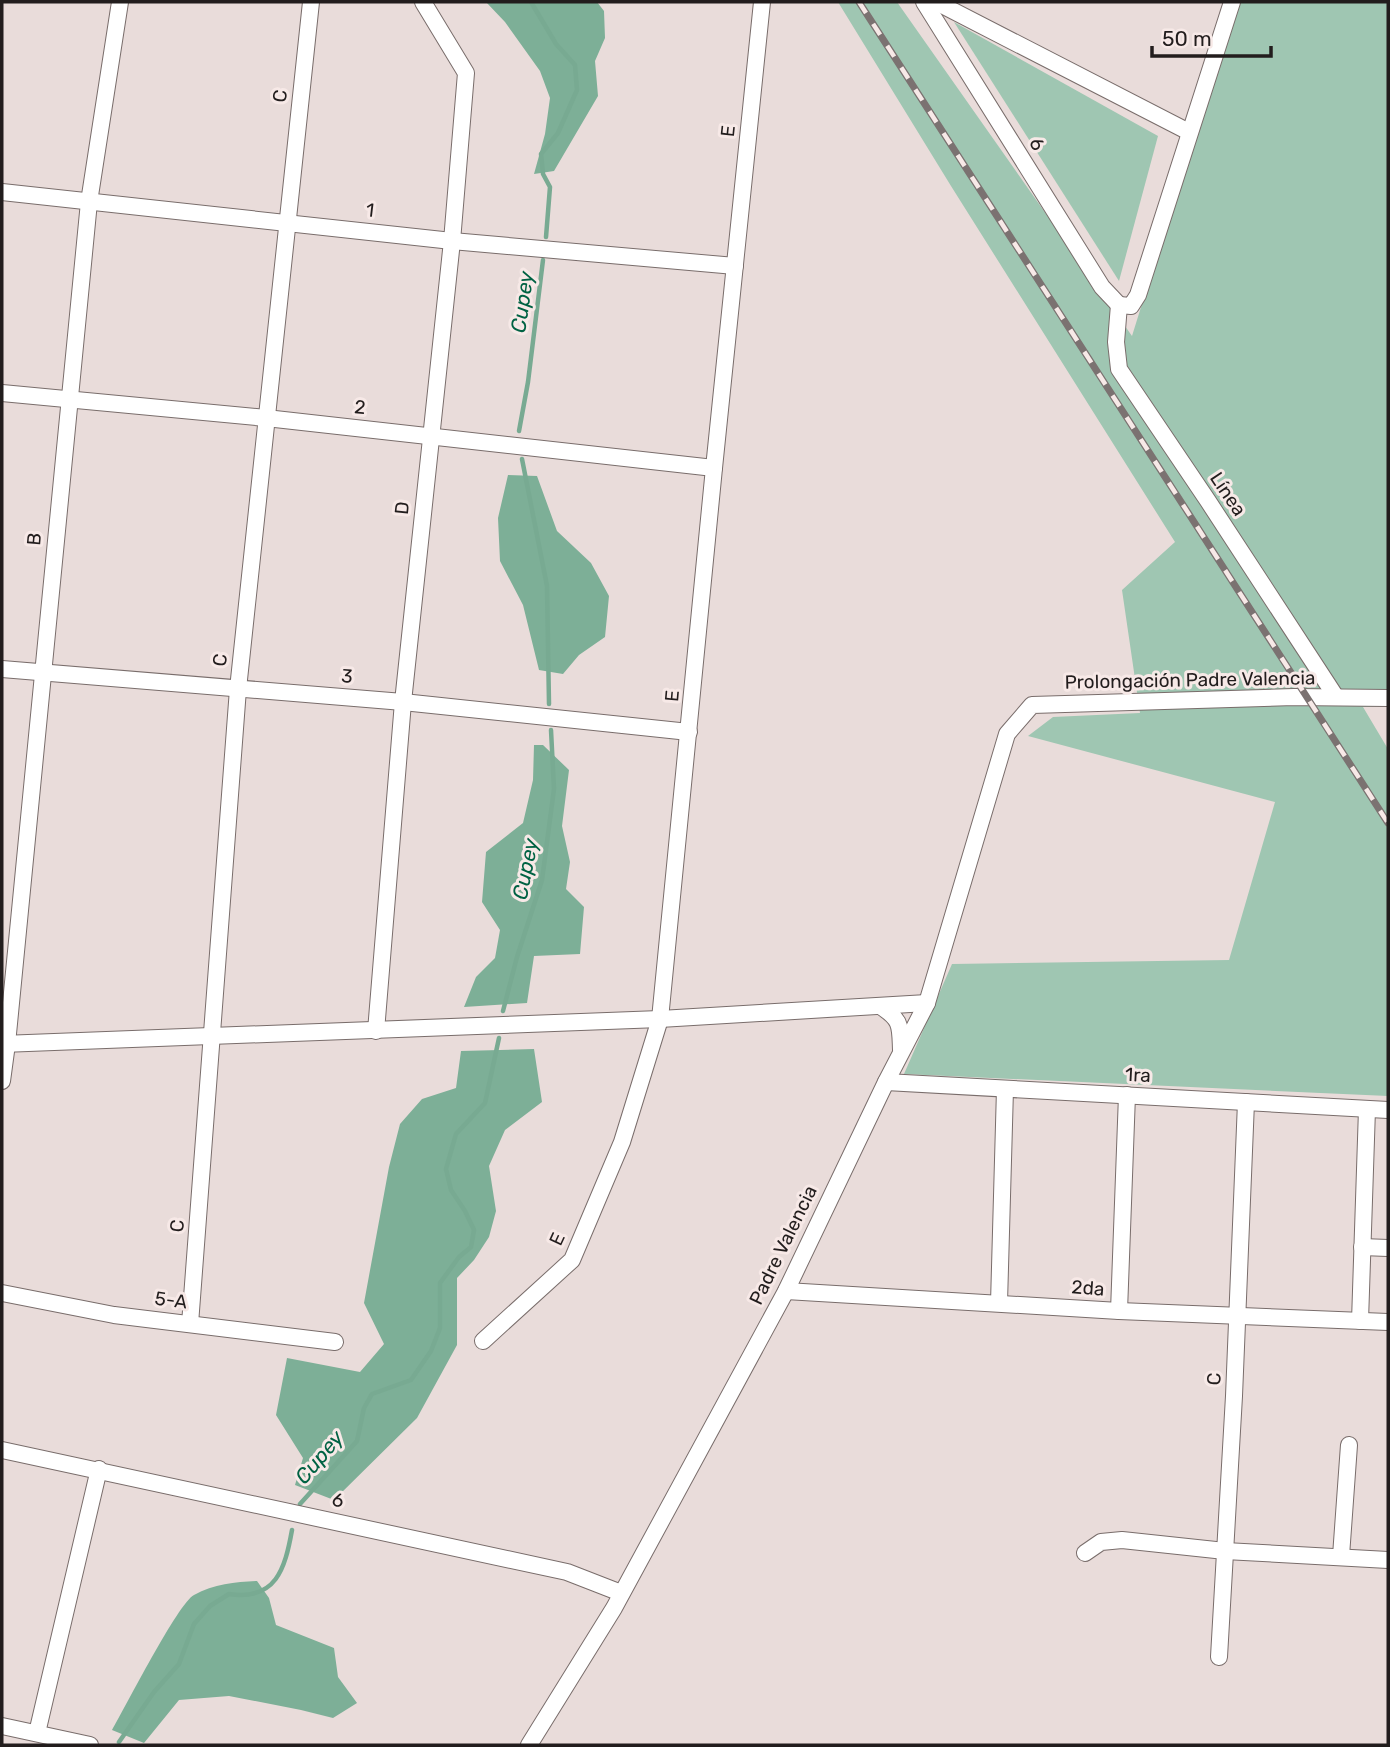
<svg xmlns="http://www.w3.org/2000/svg" width="1390" height="1747" font-family="Rubik,sans-serif">
<style>
.green{fill:#9fc6b2}
.forest{fill:#7daf97}
.lines{fill:none;stroke-linecap:round;stroke-linejoin:round}
.stream{stroke:#78aa92;stroke-width:4.5}
.minor-casing{stroke:#796d6b;stroke-width:18}
.minor{stroke:#fff;stroke-width:16}
.rail-casing{stroke:#7b7271;stroke-width:7}
.rail{stroke:#f7e9e7;stroke-width:4.5;stroke-dasharray:13;stroke-linecap:butt}
.labels{text-anchor:middle;dominant-baseline:central;stroke-width:6;stroke-linejoin:round;paint-order:stroke}
.street-label{font-size:19px;fill:#221d1d;stroke:#f7e9e7}
.water-label{font-size:21px;font-style:italic;fill:#006243;stroke:#f7e9e7}
</style>
<rect width="100%" height="100%" fill="#e9dcda"/>
<g class="green">
<polygon points="838,2 897,2 1132,336 1236,2 1388,2 1388,706 1363,707 1388,749 1388,1096 904,1074 952,964 1229,960 1275,802 1028,736 1053,717 1140,713 1122,590 1175,542 951,186"/>
<polygon points="954,22 1158,136 1119,281"/>
</g>
<g class="forest">
<polygon points="486,2 597,2 604,11 605,38 595,61 598,96 554,171 534,174 545,134 550,98 540,71 505,22"/>
<polygon points="508,475 537,476 557,531 591,563 609,596 605,637 579,655 563,674 539,670 523,605 500,561 498,518"/>
<polygon points="534,745 543,745 569,770 562,826 570,862 566,889 584,907 580,954 534,956 527,1003 464,1007 476,977 495,958 500,930 482,902 486,852 523,823 533,780"/>
<polygon points="534,1049 542,1102 505,1130 489,1166 496,1211 489,1237 474,1260 457,1278 457,1345 417,1418 334,1500 295,1485 303,1458 276,1415 287,1358 360,1372 384,1344 364,1303 389,1167 400,1124 422,1099 456,1088 461,1051"/>
<path d="M257 1581 269 1598 276 1625 334 1648 338 1677 357 1703 333 1718 301 1710 229 1696 179 1700 144 1743 112 1730C125 1708 178 1603 194 1595 214 1584 236 1582 257 1581Z"/>
</g>
<g class="lines">
<g class="stream">
<polyline points="531,2 556,44 575,65 577,90 558,133 541,154 543,174 550,187 546,237"/>
<polyline points="519,431 528,382 543,260"/>
<polyline points="522,459 547,586 549,704"/>
<polyline points="503,1011 517,957 542,880 554,789 551,730"/>
<polyline points="300,1504 357,1441 364,1408 372,1394 411,1380 431,1351 440,1328 440,1283 459,1257 471,1247 474,1230 465,1211 451,1190 446,1169 456,1134 485,1103 499,1038"/>
<path d="M119 1742 154 1692 179 1664 194 1624 210 1606 229 1594C276 1601 285 1569 292 1530"/>
</g>
<g class="minor-casing">
<g id="minor">
<polyline points="924,2 1102,287 1119,305"/>
<polyline points="936,2 1189,132"/>
<polyline points="2,192 452,241 735,266"/>
<polyline points="1119,305 1116,342 1119,369 1208,501 1336,697"/>
<polyline points="1119,305 1131,306 1138,295 1232,2"/>
<polyline points="2,393 266,418 714,468"/>
<polyline points="2,669 403,702 689,732"/>
<path d="M880 1006C902 1020 900 1026 901 1050"/>
<polyline points="376,1031 403,702 452,241 466,73 423,2"/>
<polyline points="2,1044 660,1019 927,1003"/>
<polyline points="2,1081 7,1044 89,202 120,2"/>
<polyline points="886,1082 1388,1110"/>
<polyline points="1362,1247 1388,1248"/>
<polyline points="786,1291 1119,1311 1388,1322"/>
<polyline points="2,1293 114,1315 335,1342"/>
<polyline points="999,1303 1005,1089"/>
<polyline points="1119,1311 1127,1095"/>
<polyline points="1360,1321 1367,1109"/>
<polyline points="190,1324 238,689 311,2"/>
<polyline points="483,1341 572,1260 622,1142 660,1019 714,468 762,2"/>
<polyline points="2,1450 567,1572 621,1593"/>
<polyline points="1085,1553 1101,1542 1122,1540 1225,1551 1388,1560"/>
<polyline points="1341,1556 1349,1445"/>
<polyline points="1219,1657 1234,1396 1246,1102"/>
<polyline points="2,1726 90,1745"/>
<polyline points="37,1733 99,1469"/>
<polyline points="529,1745 614,1608 786,1291 886,1082 927,1003 1007,734 1032,705 1294,697 1388,698"/>
</g>
</g>
<use href="#minor" class="minor"/>
<g class="rail-casing">
<polyline id="rail" points="859,2 1388,823"/>
</g>
<use href="#rail" class="rail"/>
</g>
<g class="labels">
<g class="street-label">
<text transform="translate(280 96) rotate(-84)">C</text>
<text transform="translate(728 131) rotate(-84)">E</text>
<text transform="translate(1037 144) rotate(58)">6</text>
<text transform="translate(370 210) rotate(7)">1</text>
<text transform="translate(360 407) rotate(6)">2</text>
<text transform="translate(1228 494) rotate(56)">Línea</text>
<text transform="translate(402 508) rotate(-84)">D</text>
<text transform="translate(34 539) rotate(-85)">B</text>
<text transform="translate(220 660) rotate(-84)">C</text>
<text transform="translate(347 676) rotate(5)">3</text>
<text transform="translate(1190 680) rotate(-1)">Prolongación Padre Valencia</text>
<text transform="translate(672 696) rotate(-85)">E</text>
<text transform="translate(1138 1075) rotate(3)">1ra</text>
<text transform="translate(177 1226) rotate(-85)">C</text>
<text transform="translate(557 1239) rotate(-65)">E</text>
<text transform="translate(783 1245) rotate(-64)">Padre Valencia</text>
<text transform="translate(1088 1288) rotate(4)">2da</text>
<text transform="translate(171 1300) rotate(7)">5-A</text>
<text transform="translate(1214 1379) rotate(-88)">C</text>
<text transform="translate(338 1500) rotate(12)">6</text>
</g>
<g class="water-label">
<text transform="translate(522 302) rotate(-82)">Cupey</text>
<text transform="translate(525 869) rotate(-79)">Cupey</text>
<text transform="translate(319 1457) rotate(-50)">Cupey</text>
</g>
</g>
<rect width="1390" height="1747" fill="none" stroke="#221d1d" stroke-width="7"/>
<path d="M1152 46v10h119v-10" fill="none" stroke="#221d1d" stroke-width="3.5"/>
<text x="1162" y="46" font-size="21" fill="#221d1d" stroke="#f7e9e7" stroke-width="5" paint-order="stroke">50 m</text>
</svg>
